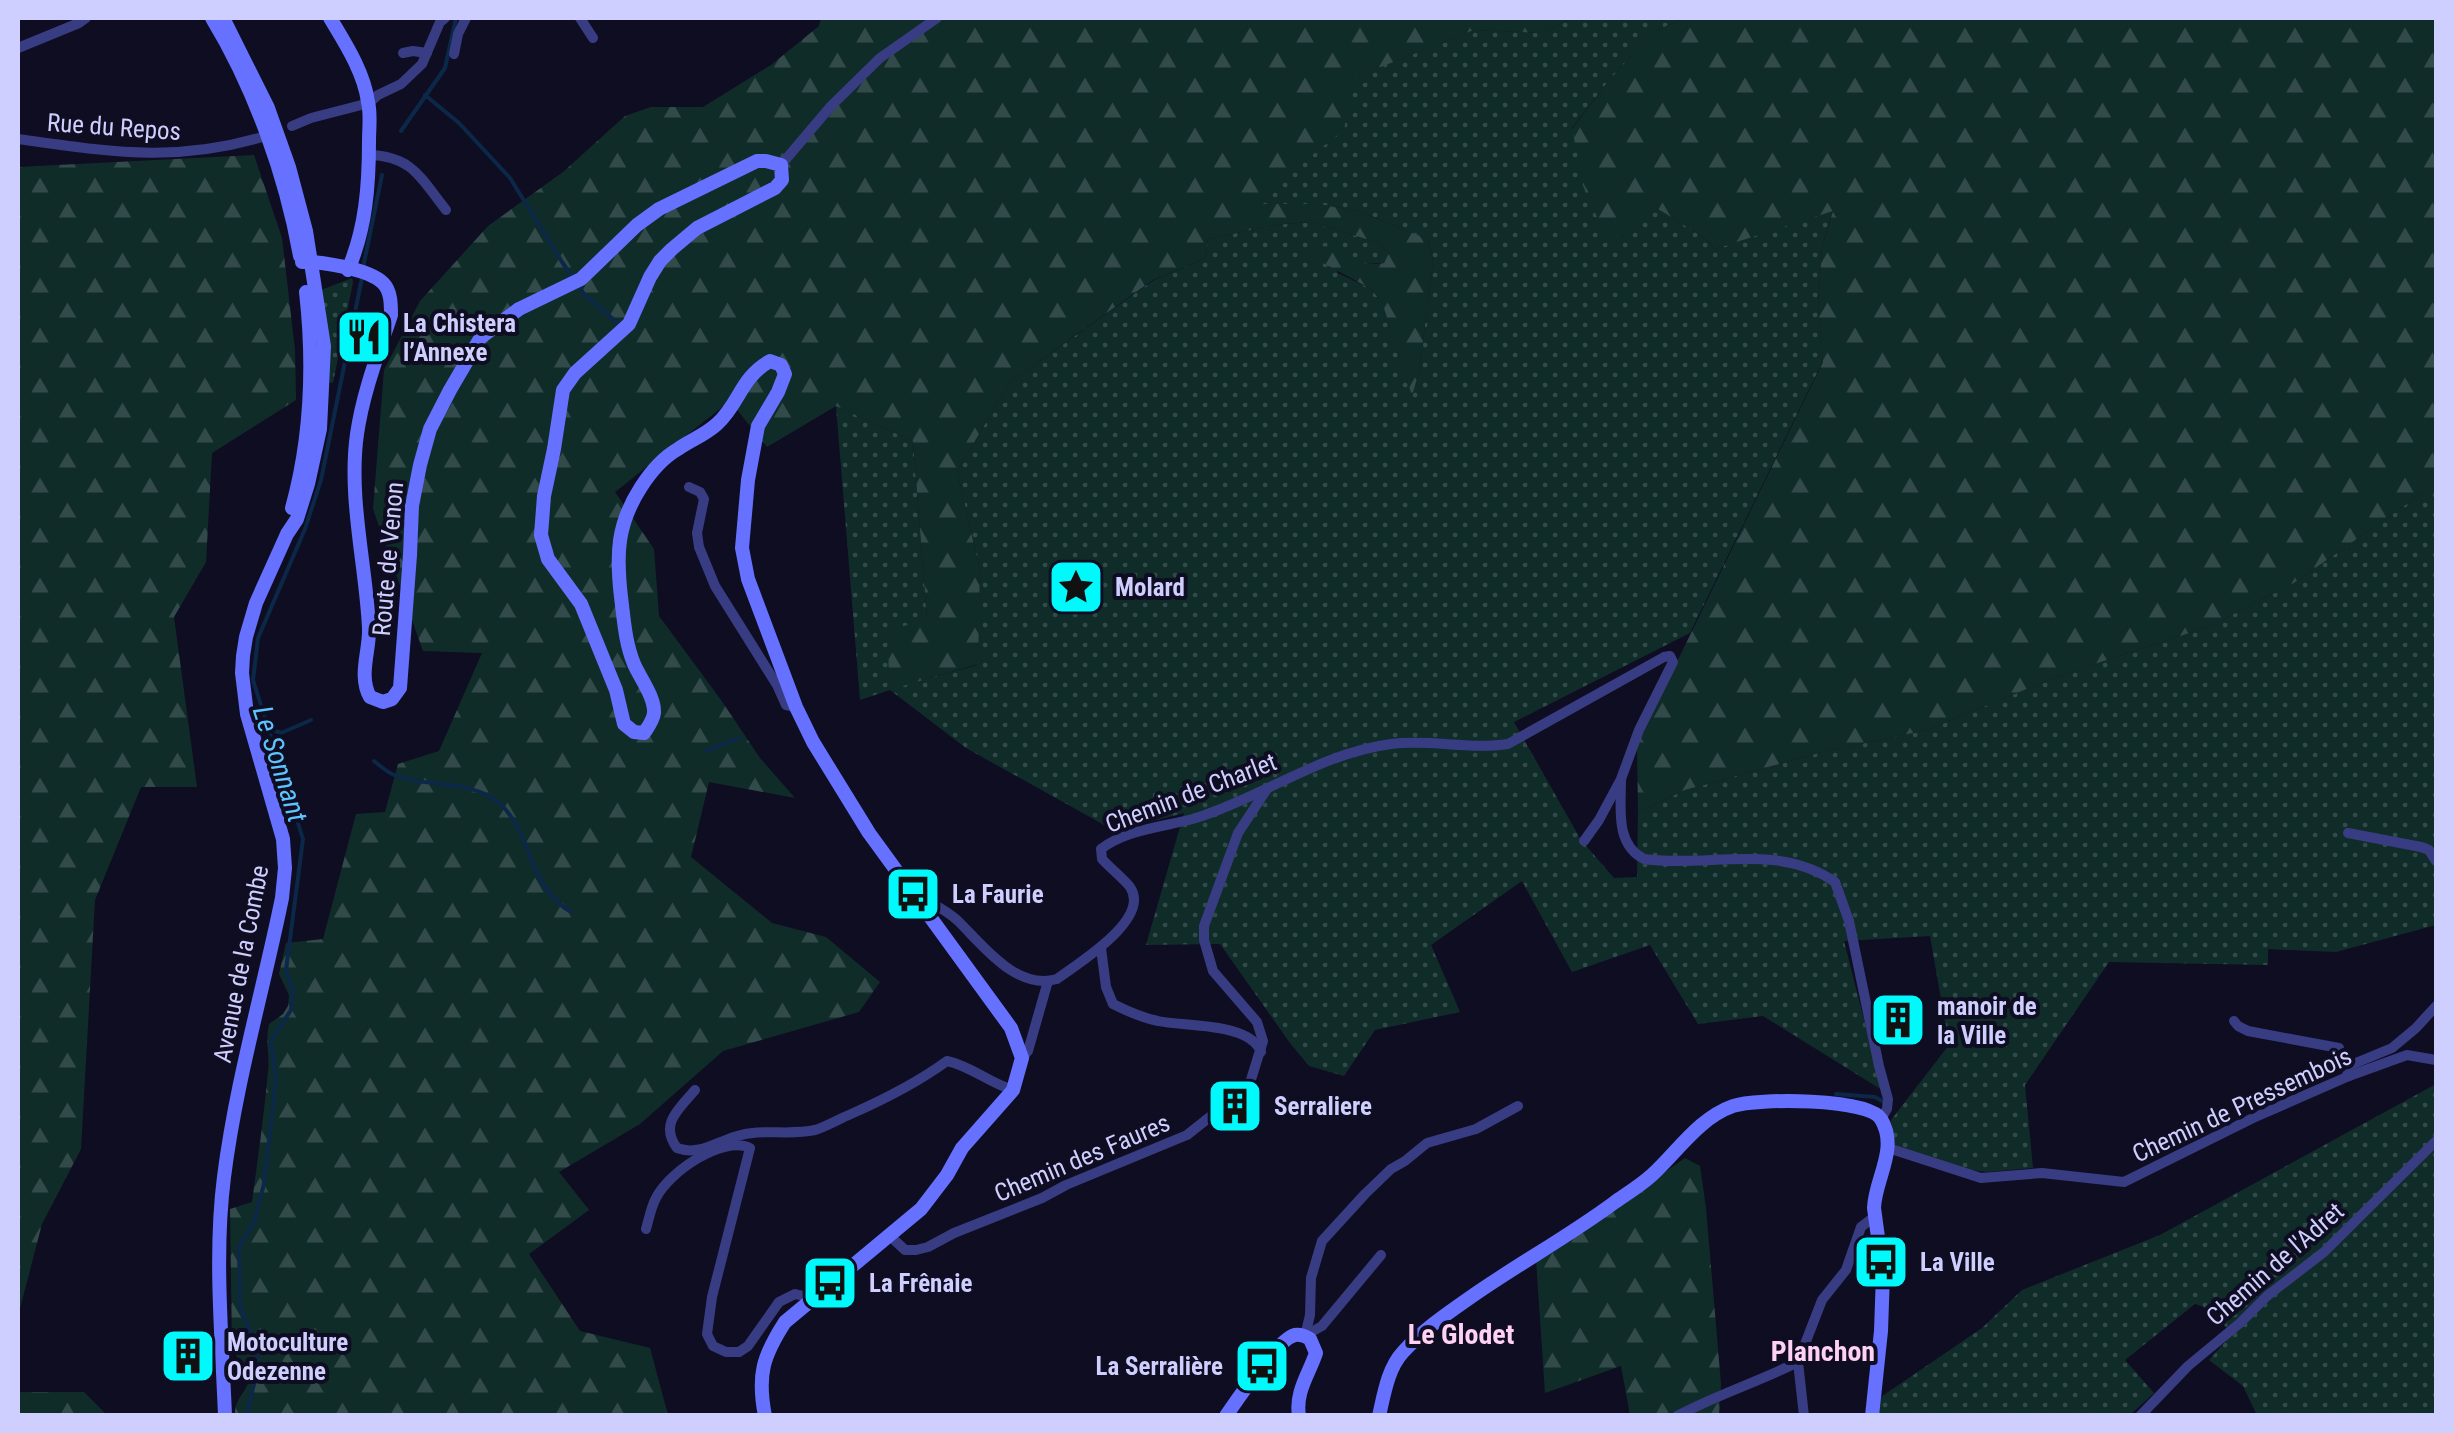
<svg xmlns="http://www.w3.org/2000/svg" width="2454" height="1433" font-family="'Roboto Condensed',sans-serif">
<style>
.grass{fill:url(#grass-dots)}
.forest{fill:url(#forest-firs)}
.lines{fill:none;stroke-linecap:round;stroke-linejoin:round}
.stream{stroke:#0c2848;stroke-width:4}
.street{stroke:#383c82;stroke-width:10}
.secondary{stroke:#6671ff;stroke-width:14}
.labels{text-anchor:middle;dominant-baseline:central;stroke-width:8;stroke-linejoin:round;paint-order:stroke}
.street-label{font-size:25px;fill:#cfcfff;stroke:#0f0d22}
.poi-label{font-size:25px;font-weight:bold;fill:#cfcfff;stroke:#0f0d22;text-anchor:start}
.water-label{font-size:28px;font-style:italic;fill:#5dc4ff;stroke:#0f0d22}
.neighbourhood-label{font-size:28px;font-weight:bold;fill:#ffd1f3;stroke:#0f0d22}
</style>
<defs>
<pattern id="grass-dots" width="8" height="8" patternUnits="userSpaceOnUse" patternTransform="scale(2.5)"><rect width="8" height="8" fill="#102c29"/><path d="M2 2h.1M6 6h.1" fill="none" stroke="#324a49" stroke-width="1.8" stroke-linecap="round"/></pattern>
<pattern id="forest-firs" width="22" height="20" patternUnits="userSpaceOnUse" patternTransform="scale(2.5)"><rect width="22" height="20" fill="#102c29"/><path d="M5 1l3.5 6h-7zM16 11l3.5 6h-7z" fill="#324a49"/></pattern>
</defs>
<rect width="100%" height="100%" fill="#0f0d22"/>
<g class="grass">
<polygon points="1573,18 1685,18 1653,32 1607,83 1572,128 1653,206 1702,236 1715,249 1833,210 1822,247 1818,305 1823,361 1690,633 1514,722 1581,840 1614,878 1637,877 1638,812 1685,790 1822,752 1927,730 2061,675 2208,627 2294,583 2421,494 2436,480 2436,925 2336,952 2268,949 2268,965 2109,962 2025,1085 2033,1168 1986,1172 1966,1169 1895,1146 1891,1120 1949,1045 1930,936 1844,941 1882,1090 1763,1016 1698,1024 1650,945 1572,972 1522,881 1431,945 1460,1012 1375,1030 1344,1076 1309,1066 1290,1043 1220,944 1146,945 1184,813 1115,831 966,748 890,690 860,700 836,406 913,441 927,620 889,689 977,665 980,571 957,471 1010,382 1154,280 1204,259 1208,239 1274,225 1310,222 1376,242 1389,253 1384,263 1362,264 1329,247 1338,273 1371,289 1382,302 1412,395 1419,372 1433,261 1428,239 1358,211 1317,204 1248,205 1343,130 1352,78 1474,30 1540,33"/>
<polygon points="352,278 353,282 333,383 329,382 329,350 321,290"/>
<polygon points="2436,1084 2436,1415 2255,1415 2256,1413 2243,1386 2209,1360 2233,1333 2202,1306 2195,1304 2125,1360 2154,1393 2130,1415 1878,1416 1881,1397 1982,1328 2022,1290 2160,1235"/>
</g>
<g class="forest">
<path d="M821 18H1573L1540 33 1474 30 1353 78 1344 130 1250 204H1317L1358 211 1428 239 1433 261 1419 372 1412 396 1382 302 1371 289 1297 249C1307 248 1321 245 1330 247 1354 253 1354 268 1384 263L1389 253 1376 242 1310 222 1274 225 1208 239 1204 259 1153 280 1010 382 957 471 980 571 978 664 889 690 888 631 927 619 913 441 836 406 767 447 730 401 615 492 654 549 659 616 721 700 760 758 795 798 709 782 691 857 772 923 826 937 880 982 859 1012 723 1051 640 1124 559 1172 589 1210 529 1254 580 1331 650 1348 668 1415H235C234 1396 251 1391 251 1369L240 1363 232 1348 230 1209 252 1202C258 1158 264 1115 268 1072 270 1054 265 1042 269 1024L283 1014 288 1006 289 995 279 974 286 943 323 939 356 814 385 812 398 764 439 751 482 653 423 651 373 509 384 370 420 301 488 226 563 172 625 116 651 107H703L771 65 819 26Z"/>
<polygon points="1685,18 2436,18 2436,480 2421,494 2294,583 2208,627 2061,675 1927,730 1822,752 1685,790 1638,812 1637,744 1823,362 1818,305 1822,247 1833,211 1715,249 1702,236 1653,206 1609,243 1585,191 1572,129 1607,83 1653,32"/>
<polygon points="254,155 282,238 295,350 296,400 212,453 206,562 174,617 197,787 141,787 95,900 81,1149 42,1224 18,1316 18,167"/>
<polygon points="1685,1158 1700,1166 1706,1208 1721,1384 1719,1415 1630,1415 1621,1366 1545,1393 1536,1259 1578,1234"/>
<polygon points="18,1392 84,1392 107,1415 18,1415"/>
</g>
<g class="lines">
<g class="stream">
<polyline points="425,95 459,123 510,178 562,262 584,294 620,325"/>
<polyline points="401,131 445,68 456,18"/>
<polyline points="363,268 382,175"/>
<polyline points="270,729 281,733 311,720"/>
<polyline points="706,751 739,738"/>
<path d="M374 761C380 766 387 772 394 775 426 788 471 779 499 803 533 832 527 887 571 912"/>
<polyline points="1836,1094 1875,1097 1884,1102"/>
<polyline points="246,1416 256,1376 257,1347 240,1307 239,1247 254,1222 264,1184 276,1079 271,1041 291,1010 293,991 286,970 303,839 253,680 258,638 305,529 321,480 362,278"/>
</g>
<g class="street">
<polyline points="580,18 593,38"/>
<polyline points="18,48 79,23 86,18"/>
<polyline points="403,53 413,51 427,53"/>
<polyline points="454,54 458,34 466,18"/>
<polyline points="292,126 311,118 369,103 378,95 401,84 422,64 440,22 445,18"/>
<path d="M18 139C111 152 179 164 272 134"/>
<path d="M369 155C413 156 421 179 446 210"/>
<polyline points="781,165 831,106 880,58 937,18"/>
<polyline points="689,487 700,492 704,499 697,533 699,547 715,586 777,685 786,705 796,707"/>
<path d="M1621 780C1621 809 1615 844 1644 859 1708 868 1777 842 1835 882L1849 921 1879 1066 1888 1099 1887 1109 1881 1119"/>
<polyline points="2348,833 2421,847 2429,850 2436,861"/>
<path d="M917 899 923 898C935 905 947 911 957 920 983 945 1016 991 1057 979 1077 964 1152 919 1130 887 1125 880 1109 867 1102 859L1101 849C1126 829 1165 827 1196 818 1263 797 1321 753 1391 744 1430 739 1470 750 1508 744L1664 657 1670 656 1673 662 1639 730 1621 779 1599 820 1584 841"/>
<path d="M1101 948 1106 987 1113 1004C1127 1011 1142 1018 1158 1021 1184 1027 1250 1022 1261 1052"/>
<polyline points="2234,1021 2238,1026 2248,1031 2339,1048 2349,1076"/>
<polyline points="1022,1058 1028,1051 1048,981"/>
<polyline points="2346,1067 2392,1048 2416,1028 2436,1006"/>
<path d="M695 1090C679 1109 659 1124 677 1148 699 1156 716 1142 737 1136 762 1128 788 1136 815 1130 827 1126 839 1119 851 1114 885 1099 917 1083 947 1061 971 1066 989 1083 1013 1090"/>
<polyline points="1888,1148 1981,1178 2042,1173 2124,1182 2253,1118 2349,1076 2407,1055 2436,1060"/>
<path d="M646 1229C649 1219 651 1207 656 1198 668 1173 722 1135 750 1148L712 1297 707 1334 713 1346 726 1352H739L748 1346 779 1302 795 1294 812 1298"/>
<polyline points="890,1236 905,1250 916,1250 928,1247 954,1233 1042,1198 1066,1185 1187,1135 1249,1086 1263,1041 1257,1022 1213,971 1204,940 1204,926 1238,833 1267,789"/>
<polyline points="1306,1335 1322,1326 1381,1255"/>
<polyline points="1305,1336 1310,1315 1311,1278 1322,1241 1365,1194 1391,1169 1405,1161 1427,1143 1476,1129 1518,1106"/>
<path d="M1677 1416C1716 1395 1758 1382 1798 1362"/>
<polyline points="1804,1416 1798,1362 1822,1300 1846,1270 1861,1227 1874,1217"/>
<polyline points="2140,1416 2188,1366 2240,1323 2267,1296 2324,1252 2436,1141"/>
</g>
<g class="secondary">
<path d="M212 18C254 87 286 176 300 256"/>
<path d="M223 18 268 108 289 167 306 231 324 346 320 429 308 484 297 519 287 534 256 603 246 637 243 656 242 673 247 714 283 839 285 868 282 898C263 991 236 1082 224 1177 214 1255 222 1337 225 1416"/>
<path d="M330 18C345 43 364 72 368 102 371 114 369 128 369 141 369 185 366 228 348 270"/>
<path d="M302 262C320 261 369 269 383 283 391 291 391 304 391 315 378 354 363 393 357 434 348 498 366 565 369 628 370 651 358 675 370 697L383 702 392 699 400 688 410 555 412 506 420 465 430 429 450 390 481 337 519 309 581 279 637 225 659 209 757 161H766L781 165 782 180 775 188 697 228 672 249 660 261 650 277 629 324 575 373 563 390 554 449 544 496 541 535 548 559 581 604 616 690 624 724 634 732 644 733C648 727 653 721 654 713 655 697 640 678 634 664 625 642 624 620 621 597 616 554 617 524 641 487 650 473 664 457 678 449 691 440 705 435 717 424 740 403 740 378 770 361L781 365 785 374 778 392 758 426 748 480 742 548 748 579 796 707 813 742 869 833 1011 1028 1022 1058 1013 1090 962 1148 947 1175 921 1209 785 1322C763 1356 757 1375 765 1416"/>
<path d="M292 508C311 439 314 363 306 292"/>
<path d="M1226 1416C1237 1400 1279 1338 1295 1335 1301 1334 1305 1336 1310 1339L1316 1353C1309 1374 1295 1392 1299 1416"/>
<path d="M1379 1416C1384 1394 1388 1368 1403 1352 1422 1331 1445 1315 1468 1299 1516 1265 1568 1237 1615 1202 1628 1193 1641 1185 1652 1175 1678 1151 1699 1118 1733 1106 1756 1098 1869 1098 1881 1119 1899 1149 1875 1178 1874 1208L1883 1274 1881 1331 1872 1416"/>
</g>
</g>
<defs>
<g id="restaurant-square" transform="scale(2.875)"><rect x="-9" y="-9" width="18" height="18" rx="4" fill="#00f9fa" stroke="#0f0d22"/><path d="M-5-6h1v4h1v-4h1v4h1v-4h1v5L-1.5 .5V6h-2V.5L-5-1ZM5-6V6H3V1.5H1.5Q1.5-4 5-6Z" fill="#111"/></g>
<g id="sight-square" transform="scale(2.875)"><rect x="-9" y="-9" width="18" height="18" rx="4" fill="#00f9fa" stroke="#0f0d22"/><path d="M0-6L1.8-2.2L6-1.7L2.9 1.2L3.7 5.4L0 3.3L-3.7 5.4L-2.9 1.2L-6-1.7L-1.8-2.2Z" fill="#111"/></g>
<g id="bus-square" transform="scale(2.875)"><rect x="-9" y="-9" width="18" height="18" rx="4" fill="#00f9fa" stroke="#0f0d22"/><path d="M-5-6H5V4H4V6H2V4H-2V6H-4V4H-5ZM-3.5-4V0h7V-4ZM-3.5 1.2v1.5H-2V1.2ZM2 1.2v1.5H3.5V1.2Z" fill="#111"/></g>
<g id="building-square" transform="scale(2.875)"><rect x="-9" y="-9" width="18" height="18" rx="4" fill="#00f9fa" stroke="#0f0d22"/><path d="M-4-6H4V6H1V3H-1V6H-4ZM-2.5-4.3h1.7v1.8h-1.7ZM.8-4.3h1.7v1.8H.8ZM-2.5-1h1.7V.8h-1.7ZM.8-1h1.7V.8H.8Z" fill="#111"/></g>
</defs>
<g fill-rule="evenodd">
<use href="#restaurant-square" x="364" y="337"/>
<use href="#sight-square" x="1076" y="587"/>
<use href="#bus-square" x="913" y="894"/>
<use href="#building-square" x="1898" y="1020"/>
<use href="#building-square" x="1235" y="1106"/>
<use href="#bus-square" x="1881" y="1262"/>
<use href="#bus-square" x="830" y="1283"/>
<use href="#building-square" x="188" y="1356"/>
<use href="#bus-square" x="1262" y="1366"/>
</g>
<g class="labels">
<g class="street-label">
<text transform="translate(114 127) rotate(4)">Rue du Repos</text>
<text transform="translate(388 559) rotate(-85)">Route de Venon</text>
<text transform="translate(1191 793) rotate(-21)">Chemin de Charlet</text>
<text transform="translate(241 964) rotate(-79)">Avenue de la Combe</text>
<text transform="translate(2242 1105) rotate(-25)">Chemin de Pressembois</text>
<text transform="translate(1082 1158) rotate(-23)">Chemin des Faures</text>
<text transform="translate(2275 1264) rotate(-41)">Chemin de l'Adret</text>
</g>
<g class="poi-label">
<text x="403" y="323">La Chistera<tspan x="403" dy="29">l’Annexe</tspan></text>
<text x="1115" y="587">Molard</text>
<text x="952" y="894">La Faurie</text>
<text x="1937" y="1006">manoir de<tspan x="1937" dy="29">la Ville</tspan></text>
<text x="1274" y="1106">Serraliere</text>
<text x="1920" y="1262">La Ville</text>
<text x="869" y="1283">La Frênaie</text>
<text x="227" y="1342">Motoculture<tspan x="227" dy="29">Odezenne</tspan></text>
<text x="1223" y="1366" text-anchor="end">La Serralière</text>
</g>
<g class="water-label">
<text transform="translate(280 764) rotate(72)">Le Sonnant</text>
</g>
<g class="neighbourhood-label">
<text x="1461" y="1334">Le Glodet</text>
<text x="1823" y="1351">Planchon</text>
</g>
</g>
<rect width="2454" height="1433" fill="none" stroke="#cfcfff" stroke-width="40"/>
</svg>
